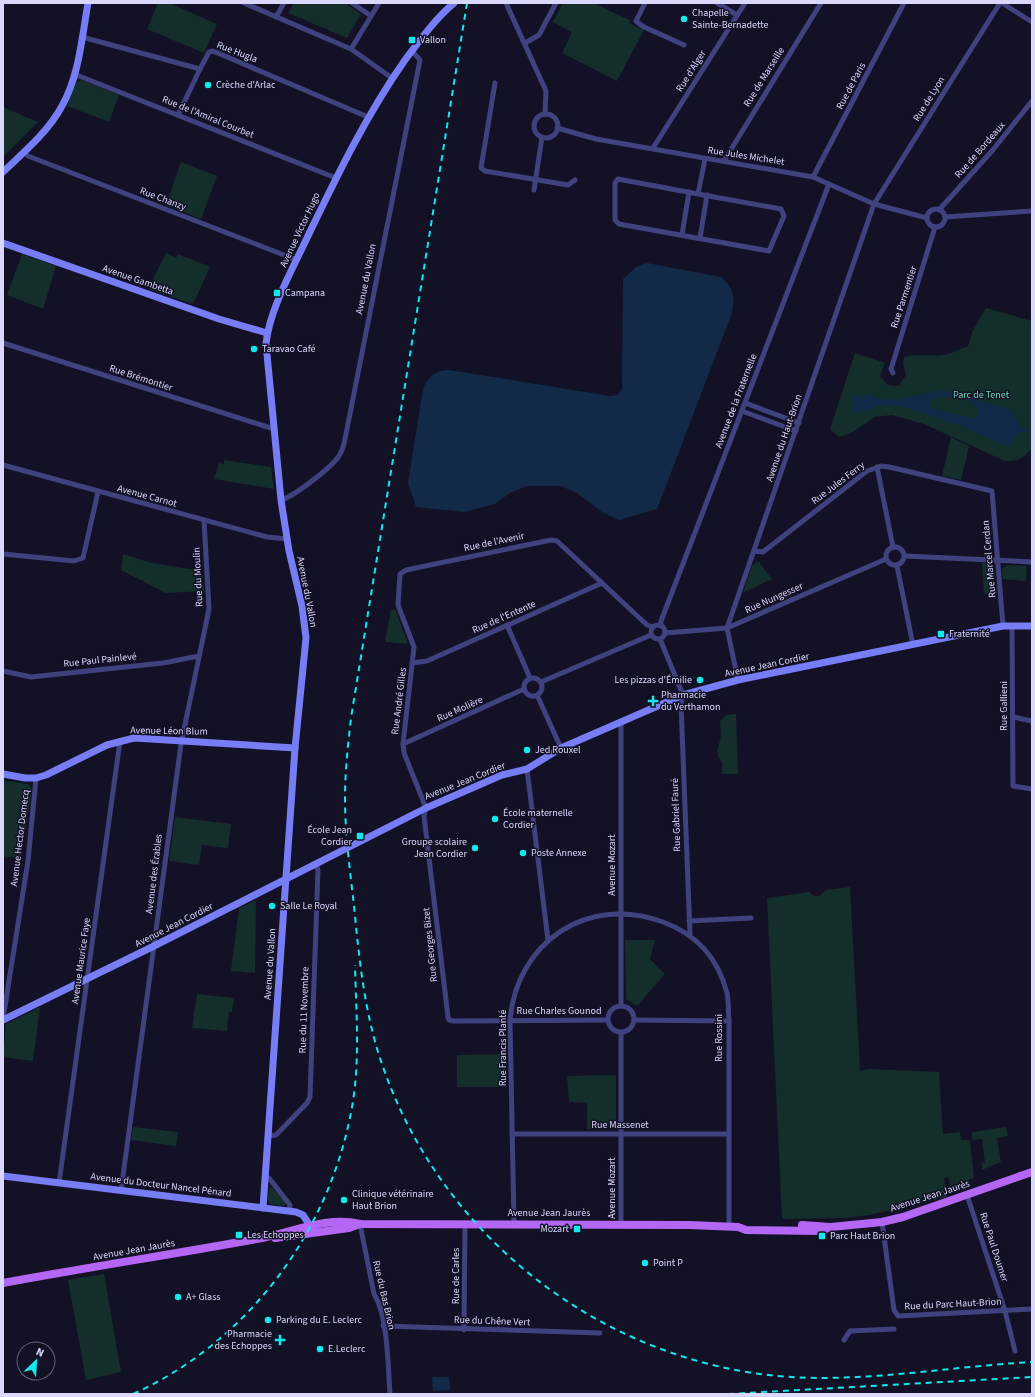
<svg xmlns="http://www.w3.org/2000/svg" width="1035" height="1397" font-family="'Source Sans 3',sans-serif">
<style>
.green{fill:#142e2b}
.water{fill:#122a48;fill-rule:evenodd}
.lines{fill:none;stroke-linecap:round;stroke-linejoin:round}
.street{stroke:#404280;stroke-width:5}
.secondary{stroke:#767df5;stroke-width:7}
.primary{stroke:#b467f4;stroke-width:8}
.rail{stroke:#13e8ed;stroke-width:2;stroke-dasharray:6 5;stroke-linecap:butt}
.poi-dot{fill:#13e8ed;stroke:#131125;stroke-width:1.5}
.labels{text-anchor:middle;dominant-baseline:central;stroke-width:3;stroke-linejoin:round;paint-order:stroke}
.poi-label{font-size:10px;fill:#d9d8fc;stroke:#131125;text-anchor:start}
.street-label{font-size:10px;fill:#d9d8fc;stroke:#131125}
.park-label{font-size:10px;fill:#69d7b3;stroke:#131125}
</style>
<rect width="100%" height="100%" fill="#131125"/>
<g class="green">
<polygon points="158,3 169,3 217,24 204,53 147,29"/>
<polygon points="294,3 345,3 361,14 347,38 288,13"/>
<polygon points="563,3 593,3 630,20 629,23 644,30 617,81 562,53 572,32 553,22"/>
<polygon points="81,80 119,95 109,122 67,106 76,83"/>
<polygon points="3,107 38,122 3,157"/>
<polygon points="181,162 217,176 201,219 166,205"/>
<polygon points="166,253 176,258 178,254 210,267 193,304 148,289"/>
<polygon points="22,254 56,266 43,309 7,295"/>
<path d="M986 308 1032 321V448C1024 458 1017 462 1005 461L924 424 892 415 875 417 851 433 839 437 830 429 855 353 885 363 880 376 888 385 899 386 906 375 903 363 904 357C916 353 930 357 943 355 951 354 960 349 968 346L972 332Z"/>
<polygon points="951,437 969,446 961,480 942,476"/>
<polygon points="224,460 271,467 274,489 214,479 219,463 224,464"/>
<polygon points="123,554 152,563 202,571 204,591 166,593 121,570"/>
<polygon points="758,561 772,579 743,593 752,566"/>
<polygon points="982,563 988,563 994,569 997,593 984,594"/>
<polygon points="1007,565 1027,566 1026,581 1003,579 1002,569"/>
<polygon points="395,609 408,644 385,642 391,610"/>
<path d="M736 714 738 774H721L723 763C712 752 720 747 721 735 721 731 720 725 720 721L726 715Z"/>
<polygon points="3,780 28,784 32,789 21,859 3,856"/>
<polygon points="175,817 231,824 228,848 202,845 199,865 169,861"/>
<polygon points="850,887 860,1071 868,1069 939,1072 943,1134 960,1132 961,1140 970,1140 974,1178 950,1186 949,1178 944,1178 947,1196 946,1197 870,1215 845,1218 782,1219 767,898 810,892 813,896 819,896 826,890"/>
<polygon points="256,900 255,973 231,971 239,908"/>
<polygon points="625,940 655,940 650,959 665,974 637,1006 626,999"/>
<polygon points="197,994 234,998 232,1012 229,1012 227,1031 192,1028"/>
<polygon points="40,1007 33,1061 3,1057 6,1024"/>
<polygon points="506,1054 507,1087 457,1087 457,1055"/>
<polygon points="616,1075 616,1125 612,1129 587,1129 587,1103 569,1102 567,1076"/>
<polygon points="133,1127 178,1132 176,1146 131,1140"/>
<polygon points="1006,1127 1008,1136 997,1138 1001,1162 982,1170 982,1163 985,1163 982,1139 972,1140 972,1132"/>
<polygon points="272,1187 286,1203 285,1206 270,1204 268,1200 269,1189"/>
<polygon points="104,1274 121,1372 86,1380 68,1280"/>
</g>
<g class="water">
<path d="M647 263 721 277C734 288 735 297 732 313L657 509 619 520 602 512 577 493 561 486H527L510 493 495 504 464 512 416 507 408 483 423 389C428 377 435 370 449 370L610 396 618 395 622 389 623 279 636 267Z"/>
<path d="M943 391 963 393 978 400 1005 408 1013 412 1022 428 1027 429 1028 431 1018 432 1015 434 1013 444 1008 446 958 425 901 406 880 405 868 411 854 412 852 409 854 396 870 395 881 400 899 399 930 392ZM940 397C957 397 973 396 979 414L976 418C961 417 948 412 932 408L929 403 930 400Z"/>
<polygon points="432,1377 449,1377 450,1390 433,1391"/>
</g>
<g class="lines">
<g class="street">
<polyline points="244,3 351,49 392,78"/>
<polyline points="352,3 371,16"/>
<polyline points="506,3 546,91 545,114"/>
<polyline points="645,3 636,21 642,26 684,45"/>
<polyline points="717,3 737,15"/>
<polyline points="1002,3 1032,22"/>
<polyline points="276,17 284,3"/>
<polyline points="82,37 200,69 209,52 213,51 368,117"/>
<polyline points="525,43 539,35 556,3"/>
<polyline points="351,49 379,3"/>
<polyline points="74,74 336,178"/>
<polyline points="495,83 481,168 485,171 568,185 575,180"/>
<circle cx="546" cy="126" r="12"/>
<polyline points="178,115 200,69"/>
<polyline points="557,128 596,139 813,177 874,204 927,218"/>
<polyline points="653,148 745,3"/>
<polyline points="24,152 28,156 297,260"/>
<polyline points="724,161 821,3"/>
<polyline points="813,177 904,3"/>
<polyline points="534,190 542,137"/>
<polyline points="698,194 781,209 784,216 769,251 619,224 615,220 615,183 618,179 698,194 705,159"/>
<circle cx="936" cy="218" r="9"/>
<polyline points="939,210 992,151 1032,101"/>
<polyline points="945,217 1032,211"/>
<polyline points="682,235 689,192"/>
<polyline points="700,238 707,195"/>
<polyline points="3,343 274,429"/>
<polyline points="893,373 891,369 935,227"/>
<polyline points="745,403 799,423"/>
<polyline points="742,411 796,431"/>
<polyline points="3,465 267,537 287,539"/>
<polyline points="877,467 893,547"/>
<path d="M281 500C293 497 326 471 335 461 340 456 342 451 344 444L420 60 412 51"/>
<circle cx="895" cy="556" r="9"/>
<polyline points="754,551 763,552 867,471 881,466 889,467 992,491 1003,626"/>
<polyline points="3,554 74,561 83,558 98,492"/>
<polyline points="905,556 1032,562"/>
<polyline points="897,566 913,645"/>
<circle cx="658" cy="632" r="7"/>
<polyline points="507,625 530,678"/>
<polyline points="661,626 661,621 829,184"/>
<polyline points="1012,626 1013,786 1032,789"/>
<polyline points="665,633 727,628 886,559"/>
<polyline points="660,639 683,695 681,704 690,934"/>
<polyline points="412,663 427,661 602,583"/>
<polyline points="3,671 31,677 163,663 199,656"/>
<circle cx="533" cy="687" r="9"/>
<polyline points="738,680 727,628 874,204 1000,3"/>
<polyline points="541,682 651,635"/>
<polyline points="537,695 561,748"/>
<polyline points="1013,717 1032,721"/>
<polyline points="621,723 621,1006"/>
<polyline points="403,744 524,689"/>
<polyline points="527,769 548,940"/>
<polyline points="689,921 751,918"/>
<circle cx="621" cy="1019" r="13"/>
<polyline points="3,1019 28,861 36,778"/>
<polyline points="608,1020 454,1021 449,1020 448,1017 424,816 426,808 404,753 403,744 414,647 398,605 400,574 406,570 551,540 557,541 647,625 653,627"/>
<polyline points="634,1020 729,1021"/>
<polyline points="512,1134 728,1134"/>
<polyline points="268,1136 276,1135 307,1103 310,1097 318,870 316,865"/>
<polyline points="265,1178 269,1178 290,1205 289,1211"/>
<polyline points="59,1183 120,741"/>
<polyline points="121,1191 181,744 209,609 204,520"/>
<polyline points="967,1195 1005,1311 1015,1351"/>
<polyline points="882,1222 894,1310 898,1316 1032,1309"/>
<path d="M514 1223 510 1021C516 942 588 894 663 922 696 934 718 958 727 993 729 1002 728 1012 729 1021V1227"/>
<path d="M360 1224 374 1294C388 1315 388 1368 390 1394"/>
<polyline points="621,1224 621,1032"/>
<polyline points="383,1326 600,1333"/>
<polyline points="464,1330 465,1223"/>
<polyline points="844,1340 850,1331 894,1329"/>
</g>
<g class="secondary">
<path d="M3 172C24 152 48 132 62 106 79 76 82 37 88 3"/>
<polyline points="3,243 219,319 267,333"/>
<polyline points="3,774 25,778 36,778 46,775 107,745 134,738 295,748"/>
<polyline points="3,1020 154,946 426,808 502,775 527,769 561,748 683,695 738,680 1003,626 1032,626"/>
<polyline points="3,1176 296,1212 303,1215 312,1229"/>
<path d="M263 1208 295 748 306 638 302 606 289 551 281 500 266 344C269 311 292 270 306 240 336 178 365 117 405 60 420 40 435 19 454 3"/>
</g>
<g class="primary">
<polyline points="802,1225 830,1227"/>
<polyline points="275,1238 349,1228 360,1224"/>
<path d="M3 1283C89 1267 175 1254 262 1238 294 1232 327 1216 360 1224L689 1225 738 1227 746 1230 820 1231 831 1227 882 1222 903 1217 1032 1172"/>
</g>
<g class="rail">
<path d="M467 3 351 718C348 745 345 771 345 798 345 834 350 870 354 906 359 957 364 1009 380 1058 433 1222 578 1344 747 1372 841 1388 938 1367 1032 1362"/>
<path d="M133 1394C250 1341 333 1227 353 1101 360 1056 356 1010 355 965"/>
<polyline points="728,1394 1032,1377"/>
</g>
</g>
<g class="poi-dot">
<circle cx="684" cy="19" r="4"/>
<rect x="408" y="36" width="8" height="8" rx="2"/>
<circle cx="208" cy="85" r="4"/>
<rect x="273" y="289" width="8" height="8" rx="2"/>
<circle cx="254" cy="349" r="4"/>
<rect x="937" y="630" width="8" height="8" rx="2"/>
<circle cx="700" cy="680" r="4"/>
<path d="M651 695h4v4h4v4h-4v4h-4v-4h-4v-4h4z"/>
<circle cx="527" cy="750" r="4"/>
<circle cx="495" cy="819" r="4"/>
<rect x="356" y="832" width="8" height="8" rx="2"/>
<circle cx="475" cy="848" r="4"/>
<circle cx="523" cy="853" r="4"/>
<circle cx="272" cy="906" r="4"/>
<circle cx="344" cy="1200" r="4"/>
<rect x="573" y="1225" width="8" height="8" rx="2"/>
<rect x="235" y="1231" width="8" height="8" rx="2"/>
<rect x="818" y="1232" width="8" height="8" rx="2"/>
<circle cx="645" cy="1263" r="4"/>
<circle cx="178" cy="1297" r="4"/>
<circle cx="268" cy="1320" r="4"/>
<path d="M278 1334h4v4h4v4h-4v4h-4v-4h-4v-4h4z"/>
<circle cx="320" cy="1349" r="4"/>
</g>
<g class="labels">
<g class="poi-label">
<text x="692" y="13">Chapelle<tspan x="692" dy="12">Sainte-Bernadette</tspan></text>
<text x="420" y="40">Vallon</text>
<text x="216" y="85">Crèche d'Arlac</text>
<text x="285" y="293">Campana</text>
<text x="262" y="349">Taravao Café</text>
<text x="949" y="634">Fraternité</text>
<text x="692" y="680" text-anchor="end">Les pizzas d'Émilie</text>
<text x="661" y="695">Pharmacie<tspan x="661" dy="12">du Verthamon</tspan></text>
<text x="535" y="750">Jed Rouxel</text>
<text x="503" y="813">École maternelle<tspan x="503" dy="12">Cordier</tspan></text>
<text x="352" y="830" text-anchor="end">École Jean<tspan x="352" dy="12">Cordier</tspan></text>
<text x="467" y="842" text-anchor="end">Groupe scolaire<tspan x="467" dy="12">Jean Cordier</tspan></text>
<text x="531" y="853">Poste Annexe</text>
<text x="280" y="906">Salle Le Royal</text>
<text x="352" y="1194">Clinique vétérinaire<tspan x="352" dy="12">Haut Brion</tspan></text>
<text x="569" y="1229" text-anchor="end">Mozart</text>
<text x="247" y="1235">Les Echoppes</text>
<text x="830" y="1236">Parc Haut Brion</text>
<text x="653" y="1263">Point P</text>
<text x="186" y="1297">A+ Glass</text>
<text x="276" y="1320">Parking du E. Leclerc</text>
<text x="272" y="1334" text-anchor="end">Pharmacie<tspan x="272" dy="12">des Echoppes</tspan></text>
<text x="328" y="1349">E.Leclerc</text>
</g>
<g class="street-label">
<text transform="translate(237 52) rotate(21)">Rue Hugla</text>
<text transform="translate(691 71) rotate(-58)">Rue d'Alger</text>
<text transform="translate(764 77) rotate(-58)">Rue de Marseille</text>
<text transform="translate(851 86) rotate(-62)">Rue de Paris</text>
<text transform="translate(929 99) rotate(-58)">Rue de Lyon</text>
<text transform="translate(208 117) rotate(22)">Rue de l'Amiral Courbet</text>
<text transform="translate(980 150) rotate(-49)">Rue de Bordeaux</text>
<text transform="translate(746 156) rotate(9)">Rue Jules Michelet</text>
<text transform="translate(163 199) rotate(21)">Rue Chanzy</text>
<text transform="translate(300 230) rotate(-65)">Avenue Victor Hugo</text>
<text transform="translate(366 279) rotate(-79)">Avenue du Vallon</text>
<text transform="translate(138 280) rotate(19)">Avenue Gambetta</text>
<text transform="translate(904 297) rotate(-72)">Rue Parmentier</text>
<text transform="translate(141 378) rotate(18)">Rue Brémontier</text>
<text transform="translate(736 401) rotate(-69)">Avenue de la Fraternelle</text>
<text transform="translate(784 438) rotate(-71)">Avenue du Haut-Brion</text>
<text transform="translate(838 483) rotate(-37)">Rue Jules Ferry</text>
<text transform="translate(147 496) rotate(15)">Avenue Carnot</text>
<text transform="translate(494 542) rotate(-12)">Rue de l'Avenir</text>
<text transform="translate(989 559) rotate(-95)">Rue Marcel Cerdan</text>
<text transform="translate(198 577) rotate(-93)">Rue du Moulin</text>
<text transform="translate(307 592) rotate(79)">Avenue du Vallon</text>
<text transform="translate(774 598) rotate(-24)">Rue Nungesser</text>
<text transform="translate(504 617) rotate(-24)">Rue de l'Entente</text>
<text transform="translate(100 660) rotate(-6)">Rue Paul Painlevé</text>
<text transform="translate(767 665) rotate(-12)">Avenue Jean Cordier</text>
<text transform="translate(399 701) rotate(-83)">Rue André Gilles</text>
<text transform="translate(1004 706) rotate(-90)">Rue Gallieni</text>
<text transform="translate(460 709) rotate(-24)">Rue Molière</text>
<text transform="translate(169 731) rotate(1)">Avenue Léon Blum</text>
<text transform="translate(465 781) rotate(-22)">Avenue Jean Cordier</text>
<text transform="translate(676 815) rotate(-92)">Rue Gabriel Fauré</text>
<text transform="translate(20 838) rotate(-83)">Avenue Hector Domecq</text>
<text transform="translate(612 865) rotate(-90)">Avenue Mozart</text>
<text transform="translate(154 874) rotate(-83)">Avenue des Érables</text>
<text transform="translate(174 925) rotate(-27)">Avenue Jean Cordier</text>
<text transform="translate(430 945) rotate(-96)">Rue Georges Bizet</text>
<text transform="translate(81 961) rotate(-82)">Avenue Maurice Faye</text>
<text transform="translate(270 964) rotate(-86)">Avenue du Vallon</text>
<text transform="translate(304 1010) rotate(-88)">Rue du 11 Novembre</text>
<text x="559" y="1011">Rue Charles Gounod</text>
<text transform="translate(719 1038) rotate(-90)">Rue Rossini</text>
<text transform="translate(503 1048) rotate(-90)">Rue Francis Planté</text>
<text x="620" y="1125">Rue Massenet</text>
<text transform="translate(161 1185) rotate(7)">Avenue du Docteur Nancel Pénard</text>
<text transform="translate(612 1188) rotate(-90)">Avenue Mozart</text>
<text transform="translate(930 1196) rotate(-18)">Avenue Jean Jaurès</text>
<text x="549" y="1213">Avenue Jean Jaurès</text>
<text transform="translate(994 1247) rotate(72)">Rue Paul Doumer</text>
<text transform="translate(134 1250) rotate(-10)">Avenue Jean Jaurès</text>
<text transform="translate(456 1276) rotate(-90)">Rue de Carles</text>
<text transform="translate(384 1295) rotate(77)">Rue du Bas Brion</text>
<text transform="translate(953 1304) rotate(-3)">Rue du Parc Haut-Brion</text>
<text transform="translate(492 1321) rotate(2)">Rue du Chêne Vert</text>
</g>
<g class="park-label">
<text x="981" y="395">Parc de Tenet</text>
</g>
</g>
<rect width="1035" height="1397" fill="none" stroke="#d9d8fc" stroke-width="8"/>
<g transform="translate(36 1361) rotate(25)"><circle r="19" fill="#131125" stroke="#62617b"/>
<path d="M0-3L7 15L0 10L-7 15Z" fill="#13e8ed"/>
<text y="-6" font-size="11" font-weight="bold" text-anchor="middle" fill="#d9d8fc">N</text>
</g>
</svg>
